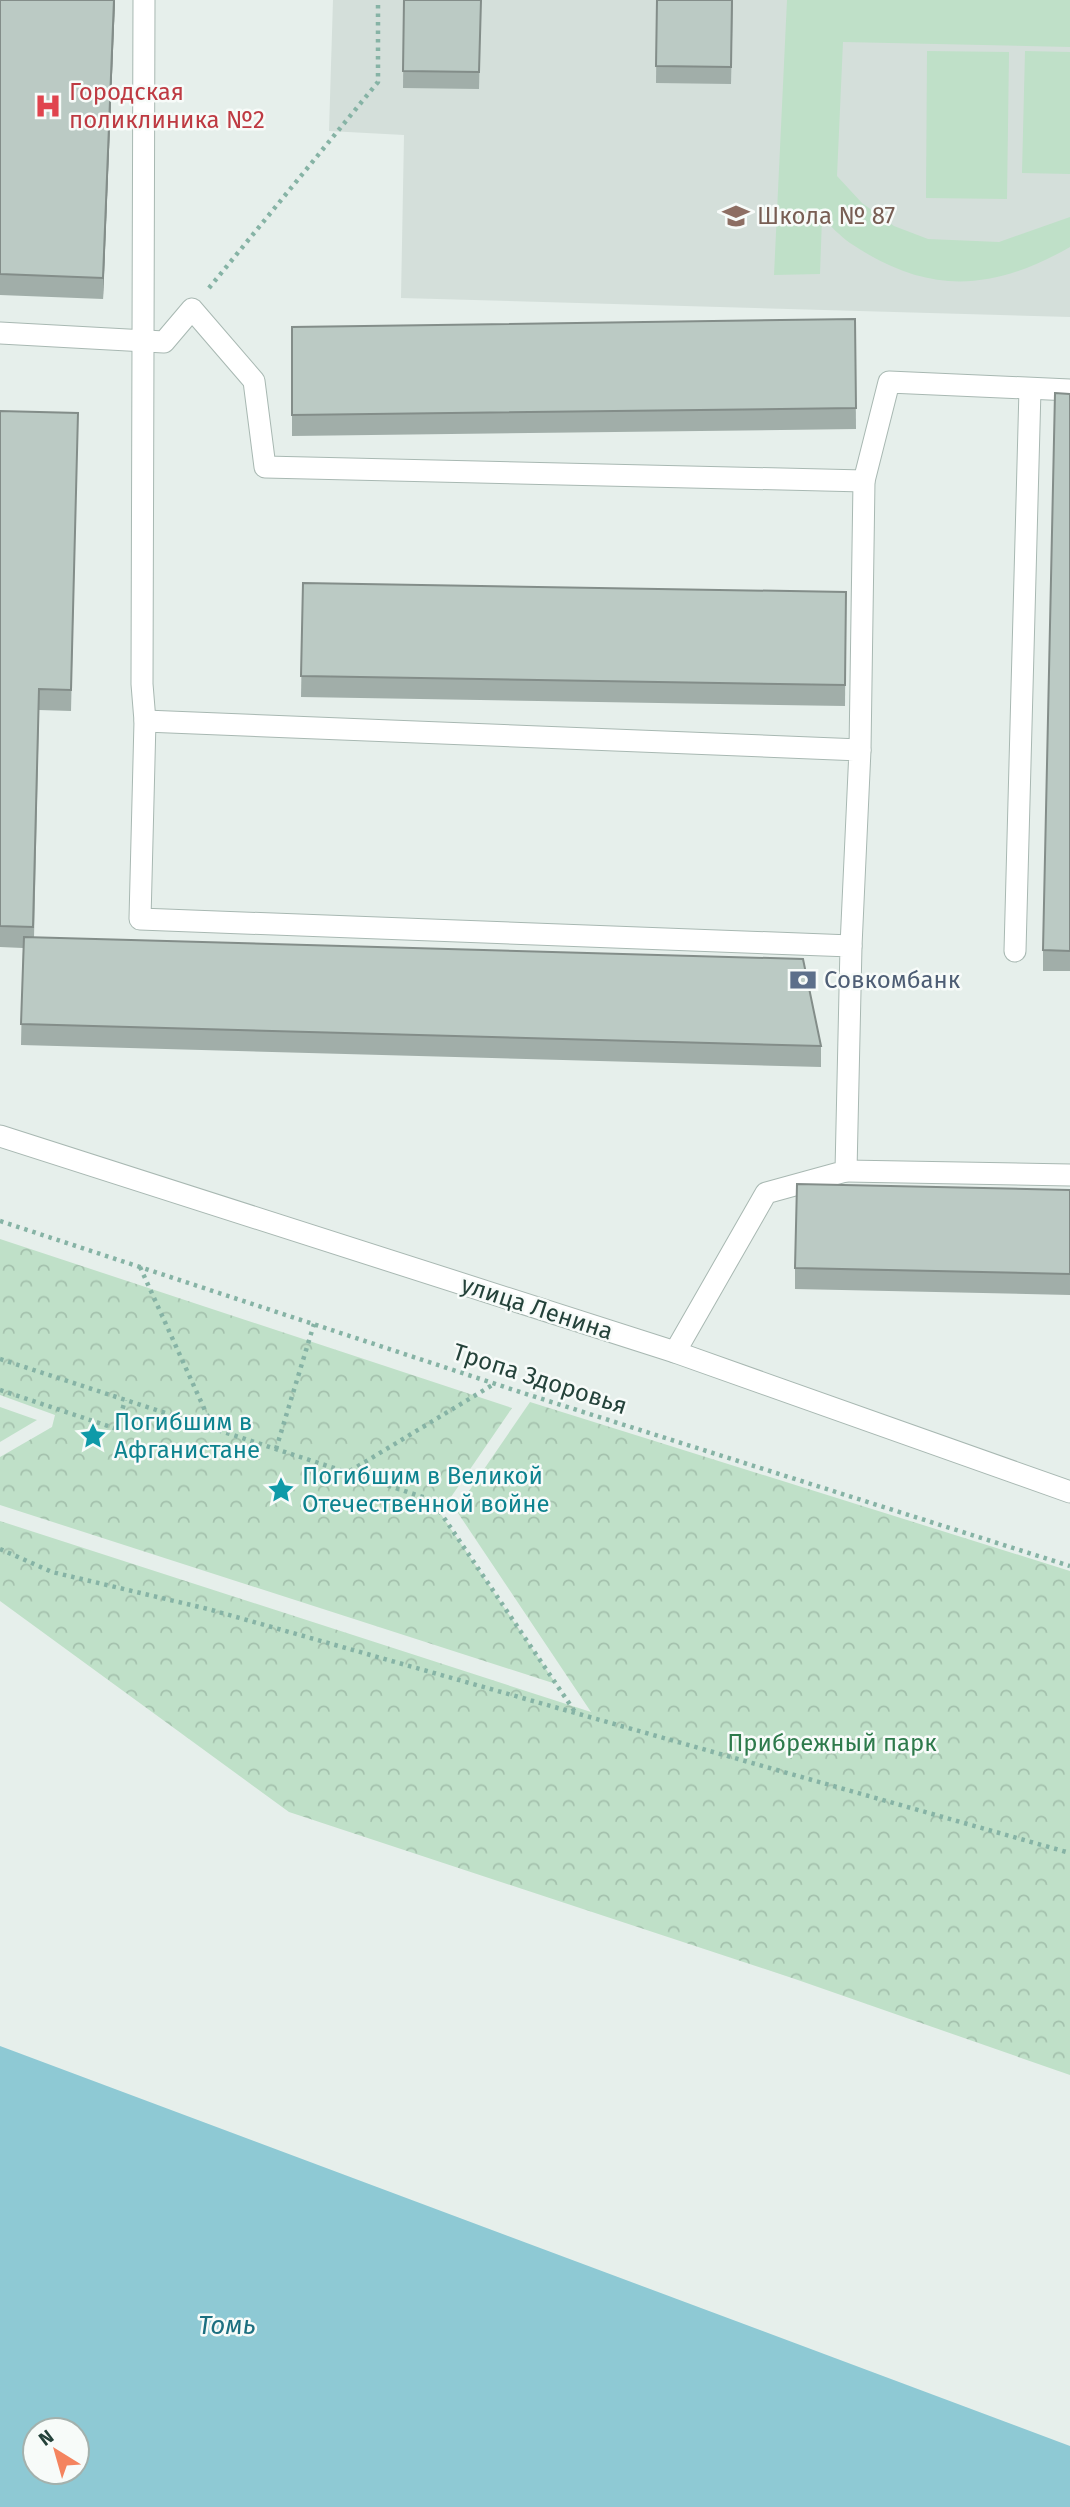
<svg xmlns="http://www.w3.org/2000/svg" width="1070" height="2507" font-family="'Fira Sans',sans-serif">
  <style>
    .built { fill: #d4dfda }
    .park { fill: url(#park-crowns) }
    .garden { fill: #bfe0c8 }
    .water { fill: #8ec9d4; fill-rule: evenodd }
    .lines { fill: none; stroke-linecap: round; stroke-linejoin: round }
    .minor-casing { stroke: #a8b8b2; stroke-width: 23 }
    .path { stroke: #86b3a5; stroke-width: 4.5; stroke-dasharray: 3.5 5; stroke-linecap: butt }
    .minor { stroke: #fff; stroke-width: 21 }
    .wall { fill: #a1aea9 }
    .shaded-wall { fill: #838d89 }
    .building { fill: #bbcac4; stroke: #838d89; stroke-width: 2 }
    .labels { text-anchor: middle; stroke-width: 5; stroke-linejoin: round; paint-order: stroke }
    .health-label { font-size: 24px; fill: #be3a42; stroke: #f7fbf9; text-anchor: start }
    .education-label { font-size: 24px; fill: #785e54; stroke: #f7fbf9; text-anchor: start }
    .service-label { font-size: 24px; fill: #4e5e75; stroke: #f7fbf9; text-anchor: start }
    .street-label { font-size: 24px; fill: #24423a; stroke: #f7fbf9 }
    .culture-label { font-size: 24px; fill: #0d838f; stroke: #f7fbf9; text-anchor: start }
    .park-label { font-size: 24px; fill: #2d7a4b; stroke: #f7fbf9 }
    .water-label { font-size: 26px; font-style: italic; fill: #1c6f80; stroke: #f7fbf9 }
  </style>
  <defs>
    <pattern id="park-crowns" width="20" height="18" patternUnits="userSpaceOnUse" patternTransform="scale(1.75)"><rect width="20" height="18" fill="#bfe0c8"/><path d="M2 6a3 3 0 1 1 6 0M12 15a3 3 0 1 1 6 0" fill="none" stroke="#a4c1ad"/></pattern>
  </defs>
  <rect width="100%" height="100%" fill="#e6efeb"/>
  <polygon class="built" points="333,0 1070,0 1070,317 401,298 404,135 329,131"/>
  <g class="park">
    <polygon points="0,1239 512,1408 440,1513 556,1684 0,1505 0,1457 52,1427 55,1415 0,1395"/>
    <polygon points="530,1402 1070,1571 1070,2075 795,1979 289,1812 0,1601 0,1521 591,1712 456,1510"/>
    <polygon points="0,1407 37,1420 0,1442"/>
  </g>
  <g class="garden">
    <path d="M787 0H1070V47L843 42 837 176 862 203 894 226 928 239 999 242 1070 217V247C991 292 927 295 850 243 840 236 831 226 822 218L820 274 774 275Z"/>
    <polygon points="927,51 1009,52 1007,199 926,198"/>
    <polygon points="1025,51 1070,52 1070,174 1022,173"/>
  </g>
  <path class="water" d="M0 2046 1070 2446V2507H0ZM35 2430H77V2472H35Z"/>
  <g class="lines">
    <defs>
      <g id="minor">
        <polyline points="144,0 142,684 145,721 140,919 851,946 846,1171 766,1193 675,1352"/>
        <polyline points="0,333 164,342 192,309 254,381 265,467 864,481 860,750"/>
        <polyline points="864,481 889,382 1070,390"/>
        <polyline points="145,721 860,750 851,946"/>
        <polyline points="1015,951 1030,389"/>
        <polyline points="0,1136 675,1352 1070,1492"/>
        <polyline points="846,1171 1070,1175"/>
      </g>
    </defs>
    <use href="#minor" class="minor-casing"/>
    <g class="path">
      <polyline points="209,288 378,82 378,0"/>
      <polyline points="0,1221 520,1392 1070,1566"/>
      <polyline points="140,1267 213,1428"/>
      <polyline points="0,1359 432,1500 575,1712"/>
      <polyline points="0,1390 117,1429 125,1400"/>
      <polyline points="276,1449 314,1324"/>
      <polyline points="350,1471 494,1384"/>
      <polyline points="0,1549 52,1572 208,1609 1070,1853"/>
    </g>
    <use href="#minor" class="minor"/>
  </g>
  <g class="wall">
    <polygon points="0,0 115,0 103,299 0,295"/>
    <polygon points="404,0 481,0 479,89 403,88"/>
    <polygon points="657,0 733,0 731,84 656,83"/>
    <polygon points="855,319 856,429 292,436 292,327"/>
    <polygon points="1070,394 1070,971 1043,971 1043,950"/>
    <polygon points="0,411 78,413 71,711 39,710 34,938 821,1046 821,1067 21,1045 23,948 0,947"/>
    <polygon points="303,583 846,592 845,706 301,697"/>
    <polygon points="1070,1190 1070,1295 795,1289 795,1268"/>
  </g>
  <polygon class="shaded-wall" points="114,0 115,0 103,299 103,278"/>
  <g class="building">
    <polygon points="0,0 114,0 103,278 0,274"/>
    <polygon points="404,0 481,0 479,72 403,71"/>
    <polygon points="657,0 732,0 731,67 656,66"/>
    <polygon points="855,319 856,408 292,415 292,327"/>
    <polygon points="1055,393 1070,394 1070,951 1043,950"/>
    <polygon points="0,411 78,413 71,690 39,689 33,927 0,926"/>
    <polygon points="303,583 846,592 845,685 301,676"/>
    <polygon points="24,937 803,959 821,1046 21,1024"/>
    <polygon points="797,1184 1070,1190 1070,1274 795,1268"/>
  </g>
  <defs>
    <symbol id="hospital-bare" viewBox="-9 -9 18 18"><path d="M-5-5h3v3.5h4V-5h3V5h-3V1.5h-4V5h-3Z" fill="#e0444e" stroke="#f7fbf9" stroke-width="2.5" paint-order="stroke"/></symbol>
    <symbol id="school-bare" viewBox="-9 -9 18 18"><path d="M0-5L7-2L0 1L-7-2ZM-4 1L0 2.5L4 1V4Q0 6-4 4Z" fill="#8d6e63" stroke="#f7fbf9" stroke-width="2.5" paint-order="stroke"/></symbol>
    <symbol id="bank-bare" viewBox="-9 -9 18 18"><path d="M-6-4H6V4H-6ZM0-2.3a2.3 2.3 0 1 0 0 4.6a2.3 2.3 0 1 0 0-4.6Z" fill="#5c6f8a" stroke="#f7fbf9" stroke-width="2.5" paint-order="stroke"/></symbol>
    <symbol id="sight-bare" viewBox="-9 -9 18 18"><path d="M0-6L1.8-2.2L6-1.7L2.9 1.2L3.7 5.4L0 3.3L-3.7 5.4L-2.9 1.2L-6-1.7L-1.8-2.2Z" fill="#0f9aa8" stroke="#f7fbf9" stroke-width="2.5" paint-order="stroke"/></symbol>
  </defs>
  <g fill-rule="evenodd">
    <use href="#hospital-bare" x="29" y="87" width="38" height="38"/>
    <use href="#school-bare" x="717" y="197" width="38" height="38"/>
    <use href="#bank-bare" x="784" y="961" width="38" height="38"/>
    <use href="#sight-bare" x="74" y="1417" width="38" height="38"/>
    <use href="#sight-bare" x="262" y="1471" width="38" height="38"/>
  </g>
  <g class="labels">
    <g class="health-label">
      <text x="69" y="100">Городская<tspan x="69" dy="28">поликлиника №2</tspan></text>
    </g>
    <g class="education-label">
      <text x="757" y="224">Школа № 87</text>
    </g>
    <g class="service-label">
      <text x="824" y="988">Совкомбанк</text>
    </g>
    <g class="street-label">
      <text transform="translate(537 1308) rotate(18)" y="8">улица Ленина</text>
      <text transform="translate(540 1379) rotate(18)" y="8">Тропа Здоровья</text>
    </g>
    <g class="culture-label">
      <text x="114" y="1430">Погибшим в<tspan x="114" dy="28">Афганистане</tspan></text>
      <text x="302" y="1484">Погибшим в Великой<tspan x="302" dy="28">Отечественной войне</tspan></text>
    </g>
    <g class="park-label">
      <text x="832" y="1751">Прибрежный парк</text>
    </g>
    <g class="water-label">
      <text x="227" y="2334">Томь</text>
    </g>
  </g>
  <g transform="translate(56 2451) rotate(323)"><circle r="33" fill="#f7fbf9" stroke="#a3b1ad" stroke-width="2"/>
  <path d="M0-5L12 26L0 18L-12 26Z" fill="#f4845f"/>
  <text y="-10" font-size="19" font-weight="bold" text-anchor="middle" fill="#24423a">N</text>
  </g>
</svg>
